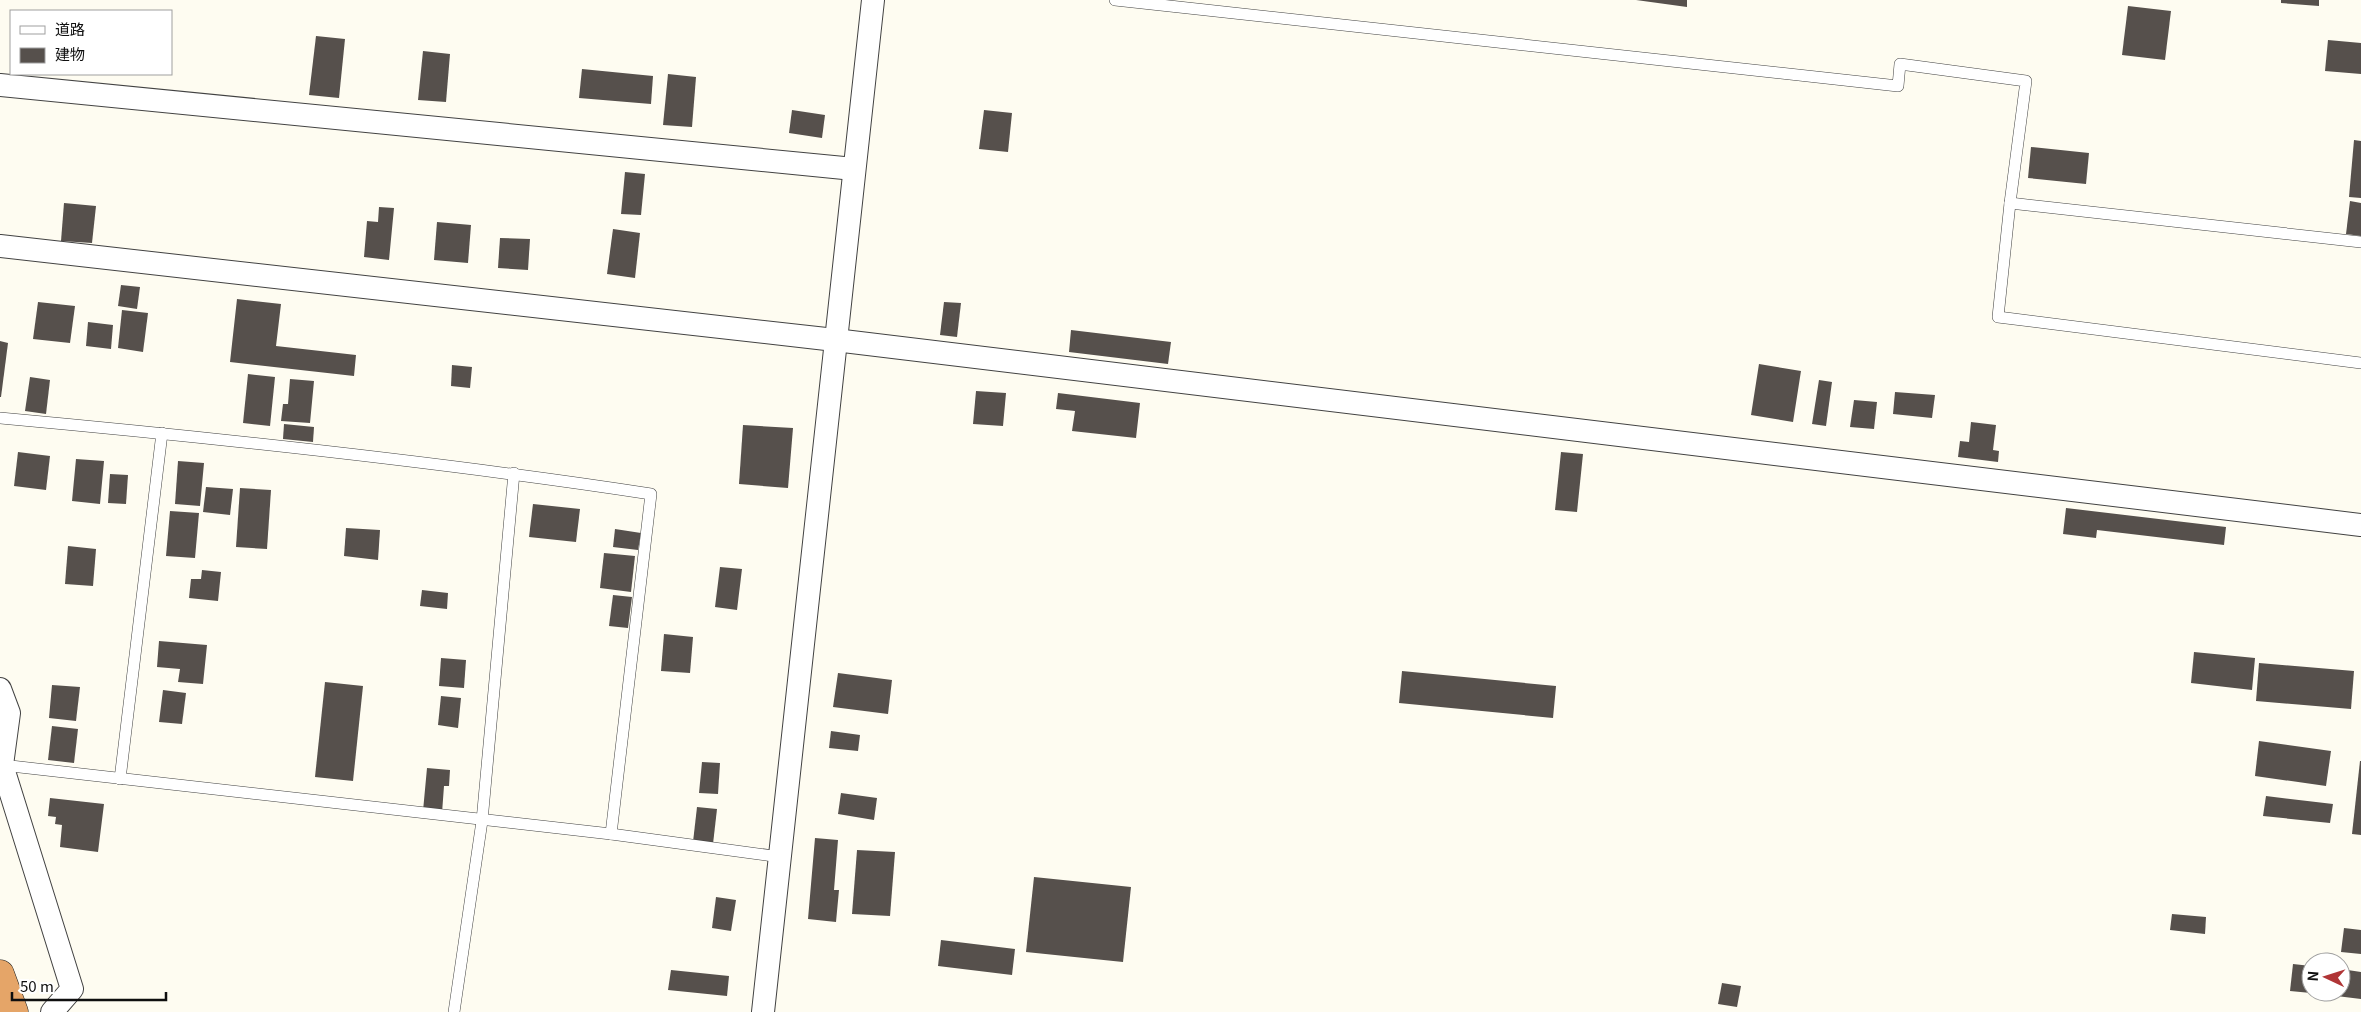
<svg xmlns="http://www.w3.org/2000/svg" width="2361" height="1012" font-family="Georgia,'Noto Sans JP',serif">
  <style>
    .building { fill: #56504c }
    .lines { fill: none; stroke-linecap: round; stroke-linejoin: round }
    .service-casing { stroke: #424242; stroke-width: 12 }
    .minor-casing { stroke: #424242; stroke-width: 24 }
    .motorway-casing { stroke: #202020; stroke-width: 29 }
    .service { stroke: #fff; stroke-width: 11 }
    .minor { stroke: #fff; stroke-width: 22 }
    .motorway { stroke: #e5a568; stroke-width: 28 }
  </style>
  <rect width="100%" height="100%" fill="#fefcf1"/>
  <g class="building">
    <polygon points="1636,0 1687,0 1687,7"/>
    <polygon points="2281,0 2319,0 2319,6 2281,3"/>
    <polygon points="2128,6 2171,11 2165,60 2122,55"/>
    <polygon points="316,36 345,39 339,98 309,95"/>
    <polygon points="2328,40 2361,43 2361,74 2325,71"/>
    <polygon points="423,51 450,54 446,102 418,100"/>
    <polygon points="582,69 653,76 651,104 579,98"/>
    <polygon points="668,74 696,77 692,127 663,125"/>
    <polygon points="792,110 825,115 822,138 789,133"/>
    <polygon points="984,110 1012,113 1008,152 979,149"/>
    <polygon points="2354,140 2361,141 2361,198 2349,197"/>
    <polygon points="2031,147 2089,153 2086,184 2028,178"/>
    <polygon points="625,172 645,174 641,215 621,214"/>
    <polygon points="2350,201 2361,203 2361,236 2346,234"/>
    <polygon points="64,203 96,206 92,243 61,241"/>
    <polygon points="379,207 394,208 389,260 364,257 367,221 378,222"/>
    <polygon points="437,222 471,225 468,263 434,260"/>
    <polygon points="613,229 640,233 635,278 607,274"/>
    <polygon points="500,238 530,239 528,270 498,268"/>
    <polygon points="121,285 140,287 137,309 118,306"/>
    <polygon points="237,299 281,304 276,346 356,355 354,376 230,362"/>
    <polygon points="38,302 75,306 70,343 33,339"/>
    <polygon points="944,302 961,303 957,337 940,335"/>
    <polygon points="122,310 148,313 143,352 118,348"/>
    <polygon points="88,322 113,325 111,349 86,346"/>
    <polygon points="1071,330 1171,342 1168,364 1069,352"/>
    <polygon points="0,341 8,343 1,397 0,397"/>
    <polygon points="1759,364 1801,371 1793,422 1751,415"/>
    <polygon points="452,365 472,367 470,388 451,386"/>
    <polygon points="248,374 275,377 270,426 243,423"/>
    <polygon points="30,377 50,380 46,414 25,411"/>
    <polygon points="290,379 314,381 310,423 281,421 283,404 288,404"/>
    <polygon points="1819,380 1832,382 1826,426 1812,424"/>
    <polygon points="976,391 1006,393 1003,426 973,424"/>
    <polygon points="1895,392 1935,395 1932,418 1893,414"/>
    <polygon points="1058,393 1140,403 1136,438 1072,431 1075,411 1056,409"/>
    <polygon points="1854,400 1877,402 1874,429 1850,427"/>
    <polygon points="1971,422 1996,425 1993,450 1999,451 1998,462 1958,457 1960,441 1969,442"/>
    <polygon points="284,424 314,427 313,442 283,439"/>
    <polygon points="743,425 793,428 788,488 739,484"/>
    <polygon points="18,452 50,456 46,490 14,486"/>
    <polygon points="1561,452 1583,454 1577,512 1555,510"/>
    <polygon points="76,459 104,461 100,504 72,501"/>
    <polygon points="178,461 204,463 200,506 175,504"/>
    <polygon points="110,474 128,475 126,504 108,503"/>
    <polygon points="206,487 233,489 230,515 203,512"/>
    <polygon points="240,488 271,490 267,549 236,547"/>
    <polygon points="533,504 580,509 576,542 529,537"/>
    <polygon points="2066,508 2226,527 2224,545 2097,530 2096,538 2063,534"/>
    <polygon points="170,511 199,513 195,558 166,556"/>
    <polygon points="346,528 380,530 378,560 344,556"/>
    <polygon points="615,529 641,533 638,550 613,547"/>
    <polygon points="68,546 96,549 93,586 65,584"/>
    <polygon points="604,553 635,556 631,592 600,588"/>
    <polygon points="720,567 742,569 737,610 715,607"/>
    <polygon points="202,570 221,572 218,601 189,598 191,579 201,579"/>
    <polygon points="422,590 448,593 447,609 420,606"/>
    <polygon points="613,595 632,597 628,628 609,626"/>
    <polygon points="664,634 693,637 690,673 661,671"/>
    <polygon points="159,641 207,645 203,684 178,682 180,669 157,667"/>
    <polygon points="2194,652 2255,658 2252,690 2191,683"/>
    <polygon points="441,658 466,660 464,688 439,686"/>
    <polygon points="2259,663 2354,671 2351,709 2256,701"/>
    <polygon points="1402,671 1556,686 1553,718 1399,703"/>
    <polygon points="838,673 892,680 888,714 833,707"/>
    <polygon points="325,682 363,686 353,781 315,777"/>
    <polygon points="52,685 80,687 76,721 49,718"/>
    <polygon points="163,690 186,693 182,724 159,722"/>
    <polygon points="441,696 461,698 458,728 438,725"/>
    <polygon points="52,726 78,729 74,763 48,760"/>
    <polygon points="831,731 860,735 858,751 829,748"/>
    <polygon points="2259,741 2331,751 2326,786 2255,776"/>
    <polygon points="2360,761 2361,761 2361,835 2352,834"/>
    <polygon points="702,762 720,763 718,794 699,793"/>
    <polygon points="427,768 450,770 449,786 444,786 442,813 423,811"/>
    <polygon points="841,793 877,798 874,820 838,814"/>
    <polygon points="2266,796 2333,804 2330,823 2263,816"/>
    <polygon points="50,798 104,804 98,852 60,847 62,825 55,824 56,817 48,816"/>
    <polygon points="697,807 717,809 713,844 693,842"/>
    <polygon points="815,838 838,840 834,890 839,890 836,922 808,919"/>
    <polygon points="857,850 895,852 890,916 852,914"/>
    <polygon points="1034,877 1131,887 1123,962 1026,952"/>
    <polygon points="716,897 736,900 731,931 712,928"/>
    <polygon points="2172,914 2206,917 2205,934 2170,930"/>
    <polygon points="2344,928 2361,930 2361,954 2341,952"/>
    <polygon points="941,940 1015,949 1012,975 938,966"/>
    <polygon points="2293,964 2311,966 2311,993 2290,991"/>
    <polygon points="2341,969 2361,972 2361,999 2312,993 2341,992"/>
    <polygon points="671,970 729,976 727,996 668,990"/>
    <polygon points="1722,983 1741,986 1737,1007 1718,1004"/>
  </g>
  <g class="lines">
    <defs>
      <g id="service">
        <polyline points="1115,0 1898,86 1900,64 2026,81 2010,203 1998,317 2361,363"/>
        <polyline points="2010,203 2361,242"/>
        <path d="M0 418C218 438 435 461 651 494L611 834"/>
        <polyline points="2,765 611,834 781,857"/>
        <polyline points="120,779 162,433"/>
        <polyline points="454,1012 482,821 514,473"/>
      </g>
      <g id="minor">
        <polyline points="0,85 854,169"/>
        <polyline points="0,246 835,340 2361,525"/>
        <polyline points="0,689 9,713 2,765 72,989 52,1012"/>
        <polyline points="763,1012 873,0"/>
      </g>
      <polyline id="motorway" points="0,974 14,1012"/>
    </defs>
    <use href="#service" class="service-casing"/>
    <use href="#minor" class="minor-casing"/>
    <use href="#motorway" class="motorway-casing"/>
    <use href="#service" class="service"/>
    <use href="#minor" class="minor"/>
    <use href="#motorway" class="motorway"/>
  </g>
  <rect x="10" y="10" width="162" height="65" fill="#ffffff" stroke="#9f9f9f"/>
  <rect x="20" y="26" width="25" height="8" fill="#ffffff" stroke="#9f9f9f"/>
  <text x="55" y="35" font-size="15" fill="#0f0f0f">道路</text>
  <rect x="20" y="48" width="25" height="15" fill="#56504c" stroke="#9f9f9f"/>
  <text x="55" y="60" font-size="15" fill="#0f0f0f">建物</text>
  <g transform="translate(2326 977) rotate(274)"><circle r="24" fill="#ffffff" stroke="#9f9f9f"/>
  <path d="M0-4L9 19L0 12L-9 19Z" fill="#b03536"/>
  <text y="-8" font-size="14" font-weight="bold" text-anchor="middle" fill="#0f0f0f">N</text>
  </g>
  <path d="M12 992v8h154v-8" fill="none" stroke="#0f0f0f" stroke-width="2.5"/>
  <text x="20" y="992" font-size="15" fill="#0f0f0f" stroke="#ffffff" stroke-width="4" paint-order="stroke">50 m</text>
</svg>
